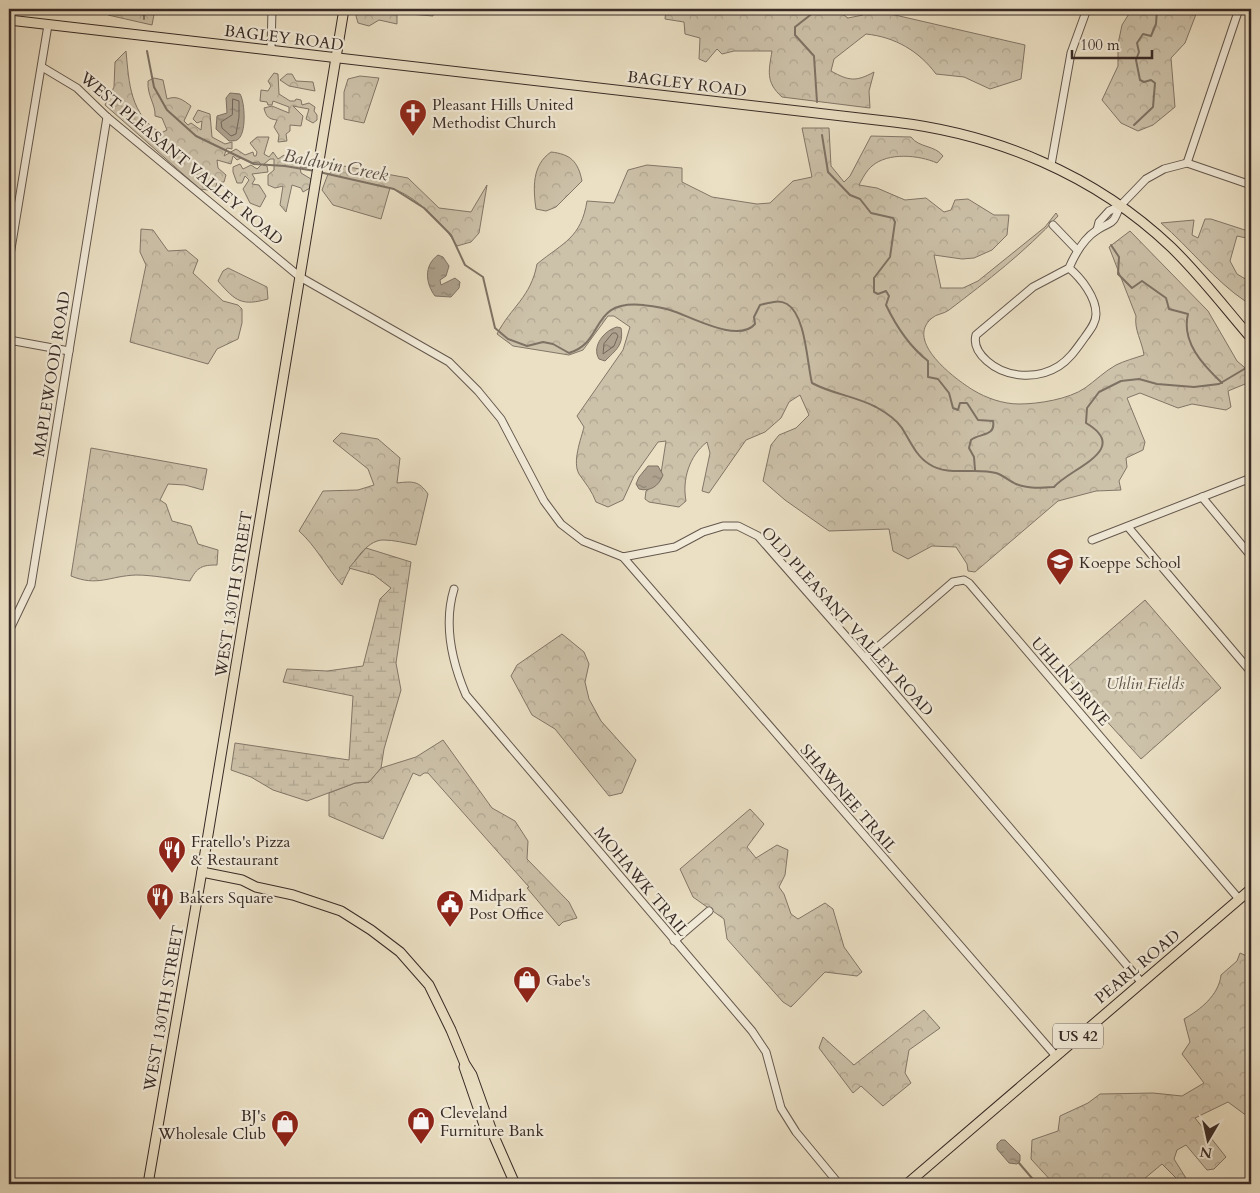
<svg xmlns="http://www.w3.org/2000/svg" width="1260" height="1193" font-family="Cardo,serif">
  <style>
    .forest { fill: url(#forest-crowns); stroke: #827668 }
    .wetland { fill: url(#wetland-marsh); stroke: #827668 }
    .water { fill: url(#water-ripples); stroke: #7e7264 }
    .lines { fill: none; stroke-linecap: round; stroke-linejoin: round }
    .shore { stroke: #72665a; stroke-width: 1 }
    .stream { stroke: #7e7264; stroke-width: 2 }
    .minor-casing { stroke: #64584e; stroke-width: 9 }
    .major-casing { stroke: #372a26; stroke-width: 11 }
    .minor { stroke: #f2ebd9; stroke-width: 7 }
    .major { stroke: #ebe0c4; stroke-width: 9 }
    .labels { text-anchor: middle; stroke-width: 4.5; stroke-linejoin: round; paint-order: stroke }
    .shield { fill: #f2ebd9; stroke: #6f645c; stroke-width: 1 }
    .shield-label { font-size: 15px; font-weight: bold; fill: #372a26 }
    .street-label { font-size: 16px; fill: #372a26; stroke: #f2ebd9 }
    .poi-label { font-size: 16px; fill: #372a26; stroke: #f2ebd9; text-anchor: start }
    .park-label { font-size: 16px; font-style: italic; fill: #5c5047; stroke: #f2ebd9 }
    .water-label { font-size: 18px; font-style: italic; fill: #5b4e45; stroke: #f2ebd9 }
  </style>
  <defs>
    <pattern id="forest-crowns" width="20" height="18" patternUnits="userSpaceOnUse" patternTransform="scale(1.25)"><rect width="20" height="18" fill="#ccc1a9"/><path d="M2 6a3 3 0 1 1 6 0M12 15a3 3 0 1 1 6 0" fill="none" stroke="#b0a691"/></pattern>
    <pattern id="wetland-marsh" width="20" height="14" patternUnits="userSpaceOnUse" patternTransform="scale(1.25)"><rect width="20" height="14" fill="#ccc1a9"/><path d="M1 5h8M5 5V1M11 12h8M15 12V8" fill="none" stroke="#b0a691"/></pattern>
    <pattern id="water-ripples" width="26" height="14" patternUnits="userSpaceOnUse" patternTransform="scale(1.25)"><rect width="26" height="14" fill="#aea28e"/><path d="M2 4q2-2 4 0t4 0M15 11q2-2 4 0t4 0" fill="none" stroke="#8e8474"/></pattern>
  </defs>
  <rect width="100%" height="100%" fill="#ebe0c4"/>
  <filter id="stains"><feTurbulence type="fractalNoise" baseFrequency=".004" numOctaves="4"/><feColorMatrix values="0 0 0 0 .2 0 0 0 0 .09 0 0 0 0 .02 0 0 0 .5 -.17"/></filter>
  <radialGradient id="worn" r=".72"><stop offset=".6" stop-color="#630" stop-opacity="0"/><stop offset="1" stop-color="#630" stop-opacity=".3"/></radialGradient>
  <g class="forest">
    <polygon points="108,9 155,9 152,25 108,15"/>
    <polygon points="358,9 434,9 433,16 397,13 397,24 379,20 369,26 358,23 356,16"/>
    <path d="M666 9H835L848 18 863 15 865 9H869L1025 45 1021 79 990 89 964 77 936 74C919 51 895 37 866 34L834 59 831 71C849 81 856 82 874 72L869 91 870 108 782 97C765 82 769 70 772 51H734L722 54 717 49 706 62 699 59 700 38 685 34 684 22 665 19Z"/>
    <polygon points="1132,9 1198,9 1185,43 1171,58 1175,107 1153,125 1138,131 1121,123 1102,100 1118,66 1118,44 1122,25"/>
    <path d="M126 51C129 83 130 115 161 133L167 130 162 118 155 116C156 105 147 96 148 81L154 78 163 80 167 99C177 95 183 100 191 106L184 121 188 125 191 123 201 130 202 121 197 123 193 119 198 110 210 114 212 137 225 144 232 142V149L227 148 224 156 236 149 245 155 253 152 254 156H256L257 152 250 143 257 137H269L264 154 269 157 273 152 278 159 284 155 289 161 308 162 307 168 300 167 301 173 311 179 310 188 303 192 301 188 292 185 286 212 280 205 283 186 275 188 268 185V175L274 170V159H270L263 165 267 166 268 172 252 174 255 179 252 184 259 185 266 196 260 207 250 203 243 189 249 180 245 176 242 183H237L233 172V167L240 164 243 169 251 165 257 169 261 165 259 162 252 163 241 158 237 160 233 156 231 164 217 160 218 168 226 175 224 182H217L215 191 200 189 105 105 114 87 115 62Z"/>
    <path d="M274 73 278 74 279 94 290 101H295L296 99 301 100 302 105 309 103 315 107 314 111 317 115V120L313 123 306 119 309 109 293 106 303 116 301 126 290 125V131L286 134 287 141 278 142 279 135 274 127 277 120C269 119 266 117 264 108L272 106 289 113V107L273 101 272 105H268L267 102 260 101 261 90 268 91 271 86 268 81Z"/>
    <polygon points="287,74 292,74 296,81 313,82 315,91 289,86 280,80"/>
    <polygon points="360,76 379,78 364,123 344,119 344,92 348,79"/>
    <path d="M802 128H829L831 166 844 182 850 176 871 136 911 137C919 148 935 145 943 156L937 163C919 155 888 152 872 166 867 170 862 179 859 185L877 188 905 200 926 198 944 212 951 210 955 200 968 199 994 215H1009L1007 235 992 250 974 258 962 259 934 255 941 288H963L978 281 1045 227 1056 213 1058 216C1025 252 987 281 949 310 944 314 936 314 932 318 904 341 955 379 973 390 986 398 1003 404 1019 404 1039 404 1069 399 1085 388 1095 381 1105 371 1116 365 1124 361 1135 358 1144 355 1142 341 1134 330 1136 316L1109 247 1130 231 1208 311 1237 361 1251 373 1250 382 1228 391 1231 407 1226 410 1192 404 1178 408 1140 393 1127 398 1145 442 1143 450 1126 458 1127 467 1119 481 1121 490 1096 491 1058 501 975 572 968 571 967 564 956 547 932 546 908 559 893 551 889 529 829 531 785 500 763 481 771 445 779 435 796 428 809 415 800 395 789 402 781 418 765 432 746 440 709 493 702 491 710 453 707 442C689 456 682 480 686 501L679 507 649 502 645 499 646 491 660 480 666 441 658 442 634 476 623 500 608 507 596 502C592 491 586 484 579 474 572 462 581 439 584 427L577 416 623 350 630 327 614 316H608L583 350 569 355 513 346 497 334C511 307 531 297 537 264 564 242 581 238 587 201L614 203 628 170 647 165 682 168V182L712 197 757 204 770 203 793 181 812 177Z"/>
    <path d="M551 152C570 154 578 161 582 181L556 207 546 211 536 209C533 188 532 165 551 152Z"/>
    <path d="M338 165 408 178 439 208 471 212 487 185 479 233 471 242 457 246C445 225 414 194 390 188L381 219 333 205 322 190 328 174H330L332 167Z"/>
    <path d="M1205 219H1211L1251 232V239L1237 236 1230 261 1237 274 1247 280 1249 291 1245 301C1215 281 1189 247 1161 223L1194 220 1192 235 1198 238Z"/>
    <polygon points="141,229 153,230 168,251 186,250 198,260 193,273 223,301 238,305 242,309 242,323 238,339 217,349 208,364 130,342 146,265 140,252"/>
    <path d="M228 268 267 287 268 299C242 306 236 302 218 281L223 271Z"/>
    <path d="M341 433 378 439 400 458 397 483C413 481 419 481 428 494L416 545C405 543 394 540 384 540 365 539 348 570 342 585 326 567 316 546 299 531L323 491 358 490 374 485 368 469 333 441Z"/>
    <path d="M91 448 207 469 203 490 185 485 168 484 160 500 166 504 172 521 191 526 198 544 218 550 217 565C202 565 197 567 190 581 172 579 153 575 136 575 109 576 98 587 71 576Z"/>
    <polygon points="1145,600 1221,688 1141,759 1062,672"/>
    <polygon points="562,634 584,652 589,664 585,682 589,699 601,721 636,760 622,793 609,796 555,729 532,715 511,676 517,665"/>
    <polygon points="443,740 492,808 515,821 528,841 527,859 569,902 577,918 563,922 559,926 527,888 529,887 428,773 424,773 420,776 413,773 383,839 329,816 329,793 355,783 369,782 381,768 416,757"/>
    <polygon points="750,809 764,824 747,847 756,858 777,845 788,850 785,875 779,887 784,894 791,914 798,919 825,903 833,909 844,947 862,972 857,976 825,972 791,1007 783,1002 727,939 724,919 693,897 680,869"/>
    <path d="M1240 953 1251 958V1119L1228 1102 1195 1118 1226 1157 1214 1169 1207 1170 1186 1145 1177 1150 1174 1159 1189 1183 1182 1184 1162 1164 1138 1184H1054L1031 1159 1032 1140 1058 1131 1060 1116 1088 1103 1100 1094 1153 1093 1182 1096 1204 1083 1182 1054 1190 1042 1184 1019C1200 1010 1219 995 1221 975L1237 961Z"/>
    <polygon points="924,1010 940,1028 909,1050 905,1073 911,1083 883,1106 861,1086 853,1093 819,1048 823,1037 854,1065"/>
  </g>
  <polygon class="wetland" points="366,548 411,562 396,663 401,690 384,749 381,768 369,782 355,783 307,801 273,790 251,777 231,770 235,743 349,760 353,696 283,682 287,669 327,671 363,666 380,599 391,588 374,575 349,568"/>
  <g class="water">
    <path d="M230 93 240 94C245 102 247 135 237 140 236 141 230 141 229 141L216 129 217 116 227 113 226 98Z"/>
    <path d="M438 255 443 257 449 266 446 276 440 280 441 285 455 278 460 282 459 288 451 297 435 296C426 284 423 266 438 255Z"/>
    <path d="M617 327 621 328C624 345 616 350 605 361L599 359C591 346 605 330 617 327Z"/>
    <path d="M648 466H658L663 475C659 486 650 492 639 489L636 484 639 477Z"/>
    <polygon points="1001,1140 1005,1140 1020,1155 1020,1161 1017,1164 1009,1163 997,1149 997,1144"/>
  </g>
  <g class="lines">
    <g class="shore">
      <polygon points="233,99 239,101 239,117 236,134 231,136 222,128 221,122 232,115"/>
      <polygon points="613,333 616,333 618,336 614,346 603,354 604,344"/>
    </g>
    <g class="stream">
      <polyline points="144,9 144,19"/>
      <polyline points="147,51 154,87 167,110 196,136 254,164 285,166 315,171"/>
      <polyline points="817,102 814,56 795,35 795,27 818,9"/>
      <polyline points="1134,125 1153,107 1155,83 1151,80 1144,82 1140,80 1136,60 1139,52 1137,43 1143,34 1151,36 1156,24 1157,9"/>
      <path d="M822 135 828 172 850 195 860 199 871 213 893 218 895 222 890 257 874 278V292L878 294 886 291 889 296 886 305C896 326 909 346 928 361V377L938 379 949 393 953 408 958 410 960 403H967L978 420 993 421C996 437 979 433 971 440L969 448 974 457 975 470"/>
      <path d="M319 172 394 189 424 208 451 235 465 265 483 277 495 328 508 339 527 346 543 342 553 344 569 353C607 341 588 300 643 305 652 306 662 307 670 310 690 316 738 344 755 324L754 317 760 305C769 303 778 299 787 304 806 315 807 364 812 383 832 394 855 396 876 407 885 412 896 419 902 428 910 441 916 456 929 464 948 477 975 467 996 473 1003 475 1009 481 1016 484 1028 489 1041 488 1054 487 1070 468 1132 450 1086 423L1087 408 1099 392 1121 381 1139 379 1157 384 1194 387 1219 384 1251 365"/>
      <path d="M1111 245 1119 257 1118 274 1132 288 1142 281 1166 298 1169 309 1188 314C1181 342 1203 365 1222 383"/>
      <polyline points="1019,1163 1037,1184"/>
    </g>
    <defs>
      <g id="minor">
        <polyline points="271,50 272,9"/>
        <polyline points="42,67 77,88 107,117 300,277 449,362 478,391 501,419 544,501 561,524 583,541 623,557 675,547 703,532 723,526 738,526 758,536 865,658 1142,983"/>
        <polyline points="1187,163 1239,9"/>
        <polyline points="1051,165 1071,53 1087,9"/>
        <polyline points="1053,225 1077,250"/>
        <polyline points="1097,230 1099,222 1109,211 1120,206 1146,179 1164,169 1187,163 1251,185"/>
        <polyline points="9,261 48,25"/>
        <path d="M1069 268C1081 278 1096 297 1096 314 1096 323 1090 330 1085 337 1077 348 1070 359 1059 366 1037 380 1006 378 987 361 979 354 973 346 976 335L1033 287 1069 268C1075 254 1083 239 1097 230 1113 220 1112 227 1120 206"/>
        <polyline points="9,340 69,351"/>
        <polyline points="1202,497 1251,556"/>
        <polyline points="1128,527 1251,672"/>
        <polyline points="1092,540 1251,478"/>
        <polyline points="623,557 1055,1055"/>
        <path d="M454 589C443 625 452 662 466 695L752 1031 766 1052 781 1108 796 1132 839 1184"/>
        <polyline points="9,631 31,585 107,117"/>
        <polyline points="865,658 953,582 964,580 969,583 1239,899"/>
        <polyline points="674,941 709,911"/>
      </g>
      <g id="major">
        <path d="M9 20 894 122C997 134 1095 175 1171 247 1200 275 1225 308 1251 338"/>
        <polyline points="202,872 242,880 256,887 293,895 341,911 371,930 400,952 429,985 451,1030 465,1064 472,1075 493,1134 515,1184"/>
        <polyline points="464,1067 486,1131 493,1134"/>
        <polyline points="148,1184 203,865 344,9"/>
        <polyline points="907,1184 1251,889"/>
      </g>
    </defs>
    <use href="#minor" class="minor-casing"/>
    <use href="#major" class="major-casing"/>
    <use href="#minor" class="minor"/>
    <use href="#major" class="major"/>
  </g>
  <defs>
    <symbol id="church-pin" viewBox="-11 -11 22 30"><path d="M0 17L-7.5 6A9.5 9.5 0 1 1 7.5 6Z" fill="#8f2418" stroke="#f2ebd9"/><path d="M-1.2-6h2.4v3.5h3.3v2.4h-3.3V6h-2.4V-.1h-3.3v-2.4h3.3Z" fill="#fff"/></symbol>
    <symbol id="school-pin" viewBox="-11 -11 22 30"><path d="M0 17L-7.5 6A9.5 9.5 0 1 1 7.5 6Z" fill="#8f2418" stroke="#f2ebd9"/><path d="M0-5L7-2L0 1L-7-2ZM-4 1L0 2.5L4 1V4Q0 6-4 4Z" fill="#fff"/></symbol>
    <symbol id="restaurant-pin" viewBox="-11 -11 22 30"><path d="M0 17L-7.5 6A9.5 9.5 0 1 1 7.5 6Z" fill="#8f2418" stroke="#f2ebd9"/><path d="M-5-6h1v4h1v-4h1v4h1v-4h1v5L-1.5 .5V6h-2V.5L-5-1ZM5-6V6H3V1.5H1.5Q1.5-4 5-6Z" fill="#fff"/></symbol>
    <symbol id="civic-pin" viewBox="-11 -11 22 30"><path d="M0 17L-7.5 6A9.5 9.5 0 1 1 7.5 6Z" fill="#8f2418" stroke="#f2ebd9"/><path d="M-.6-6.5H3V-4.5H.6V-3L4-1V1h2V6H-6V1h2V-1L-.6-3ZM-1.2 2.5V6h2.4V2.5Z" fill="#fff"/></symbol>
    <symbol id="shop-pin" viewBox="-11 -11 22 30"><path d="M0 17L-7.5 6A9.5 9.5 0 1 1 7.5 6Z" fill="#8f2418" stroke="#f2ebd9"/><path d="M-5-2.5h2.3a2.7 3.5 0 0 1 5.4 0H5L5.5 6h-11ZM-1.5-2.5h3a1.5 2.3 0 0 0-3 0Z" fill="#fff"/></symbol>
  </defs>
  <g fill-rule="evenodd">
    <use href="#church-pin" x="397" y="97" width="32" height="43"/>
    <use href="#school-pin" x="1044" y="546" width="32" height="43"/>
    <use href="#restaurant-pin" x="156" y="834" width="32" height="43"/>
    <use href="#restaurant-pin" x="144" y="881" width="32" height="43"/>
    <use href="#civic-pin" x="434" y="888" width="32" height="43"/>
    <use href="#shop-pin" x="511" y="964" width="32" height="43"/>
    <use href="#shop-pin" x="405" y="1105" width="32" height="43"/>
    <use href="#shop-pin" x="269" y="1108" width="32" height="43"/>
  </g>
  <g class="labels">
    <rect class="shield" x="1053" y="1023.5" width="50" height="25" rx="4"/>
    <g class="shield-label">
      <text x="1078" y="1041">US 42</text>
    </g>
    <g class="street-label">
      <text transform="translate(284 37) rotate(7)" y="6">BAGLEY ROAD</text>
      <text transform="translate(687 83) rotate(7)" y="6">BAGLEY ROAD</text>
      <text transform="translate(182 158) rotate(40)" y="6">WEST PLEASANT VALLEY ROAD</text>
      <text transform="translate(51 374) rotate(-81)" y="6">MAPLEWOOD ROAD</text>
      <text transform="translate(233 594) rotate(-81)" y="6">WEST 130TH STREET</text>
      <text transform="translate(848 621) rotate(48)" y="6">OLD PLEASANT VALLEY ROAD</text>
      <text transform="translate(1071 681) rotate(49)" y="6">UHLIN DRIVE</text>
      <text transform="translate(849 798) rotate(49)" y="6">SHAWNEE TRAIL</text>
      <text transform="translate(642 881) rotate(50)" y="6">MOHAWK TRAIL</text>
      <text transform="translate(1137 966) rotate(-40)" y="6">PEARL ROAD</text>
      <text transform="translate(163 1008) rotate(-80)" y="6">WEST 130TH STREET</text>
    </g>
    <g class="poi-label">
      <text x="432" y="110">Pleasant Hills United<tspan x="432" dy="18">Methodist Church</tspan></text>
      <text x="1079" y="568">Koeppe School</text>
      <text x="191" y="847">Fratello's Pizza<tspan x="191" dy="18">&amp; Restaurant</tspan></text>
      <text x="469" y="901">Midpark<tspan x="469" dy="18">Post Office</tspan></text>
      <text x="179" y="903">Bakers Square</text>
      <text x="546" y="986">Gabe's</text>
      <text x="440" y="1118">Cleveland<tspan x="440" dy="18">Furniture Bank</tspan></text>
      <text x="266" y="1121" text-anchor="end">BJ's<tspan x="266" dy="18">Wholesale Club</tspan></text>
    </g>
    <g class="park-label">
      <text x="1145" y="689">Uhlin Fields</text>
    </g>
    <g class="water-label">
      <text transform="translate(336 165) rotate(11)" y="6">Baldwin Creek</text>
    </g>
  </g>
  <rect width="1260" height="1193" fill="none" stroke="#ebe0c4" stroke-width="30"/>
  <rect x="10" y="10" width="1240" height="1173" fill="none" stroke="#372a26" stroke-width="2.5"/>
  <rect x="15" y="15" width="1230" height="1163" fill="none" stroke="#372a26"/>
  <g transform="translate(1208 1140) rotate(189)" stroke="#f2ebd9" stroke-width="4" paint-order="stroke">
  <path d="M0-4L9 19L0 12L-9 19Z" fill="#372a26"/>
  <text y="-8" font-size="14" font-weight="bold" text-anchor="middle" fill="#372a26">N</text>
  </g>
  <path d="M1072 50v8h80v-8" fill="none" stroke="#372a26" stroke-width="2.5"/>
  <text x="1080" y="50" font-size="15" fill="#372a26" stroke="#f2ebd9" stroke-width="4" paint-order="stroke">100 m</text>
  <rect width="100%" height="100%" filter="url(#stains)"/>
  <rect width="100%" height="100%" fill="url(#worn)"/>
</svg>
